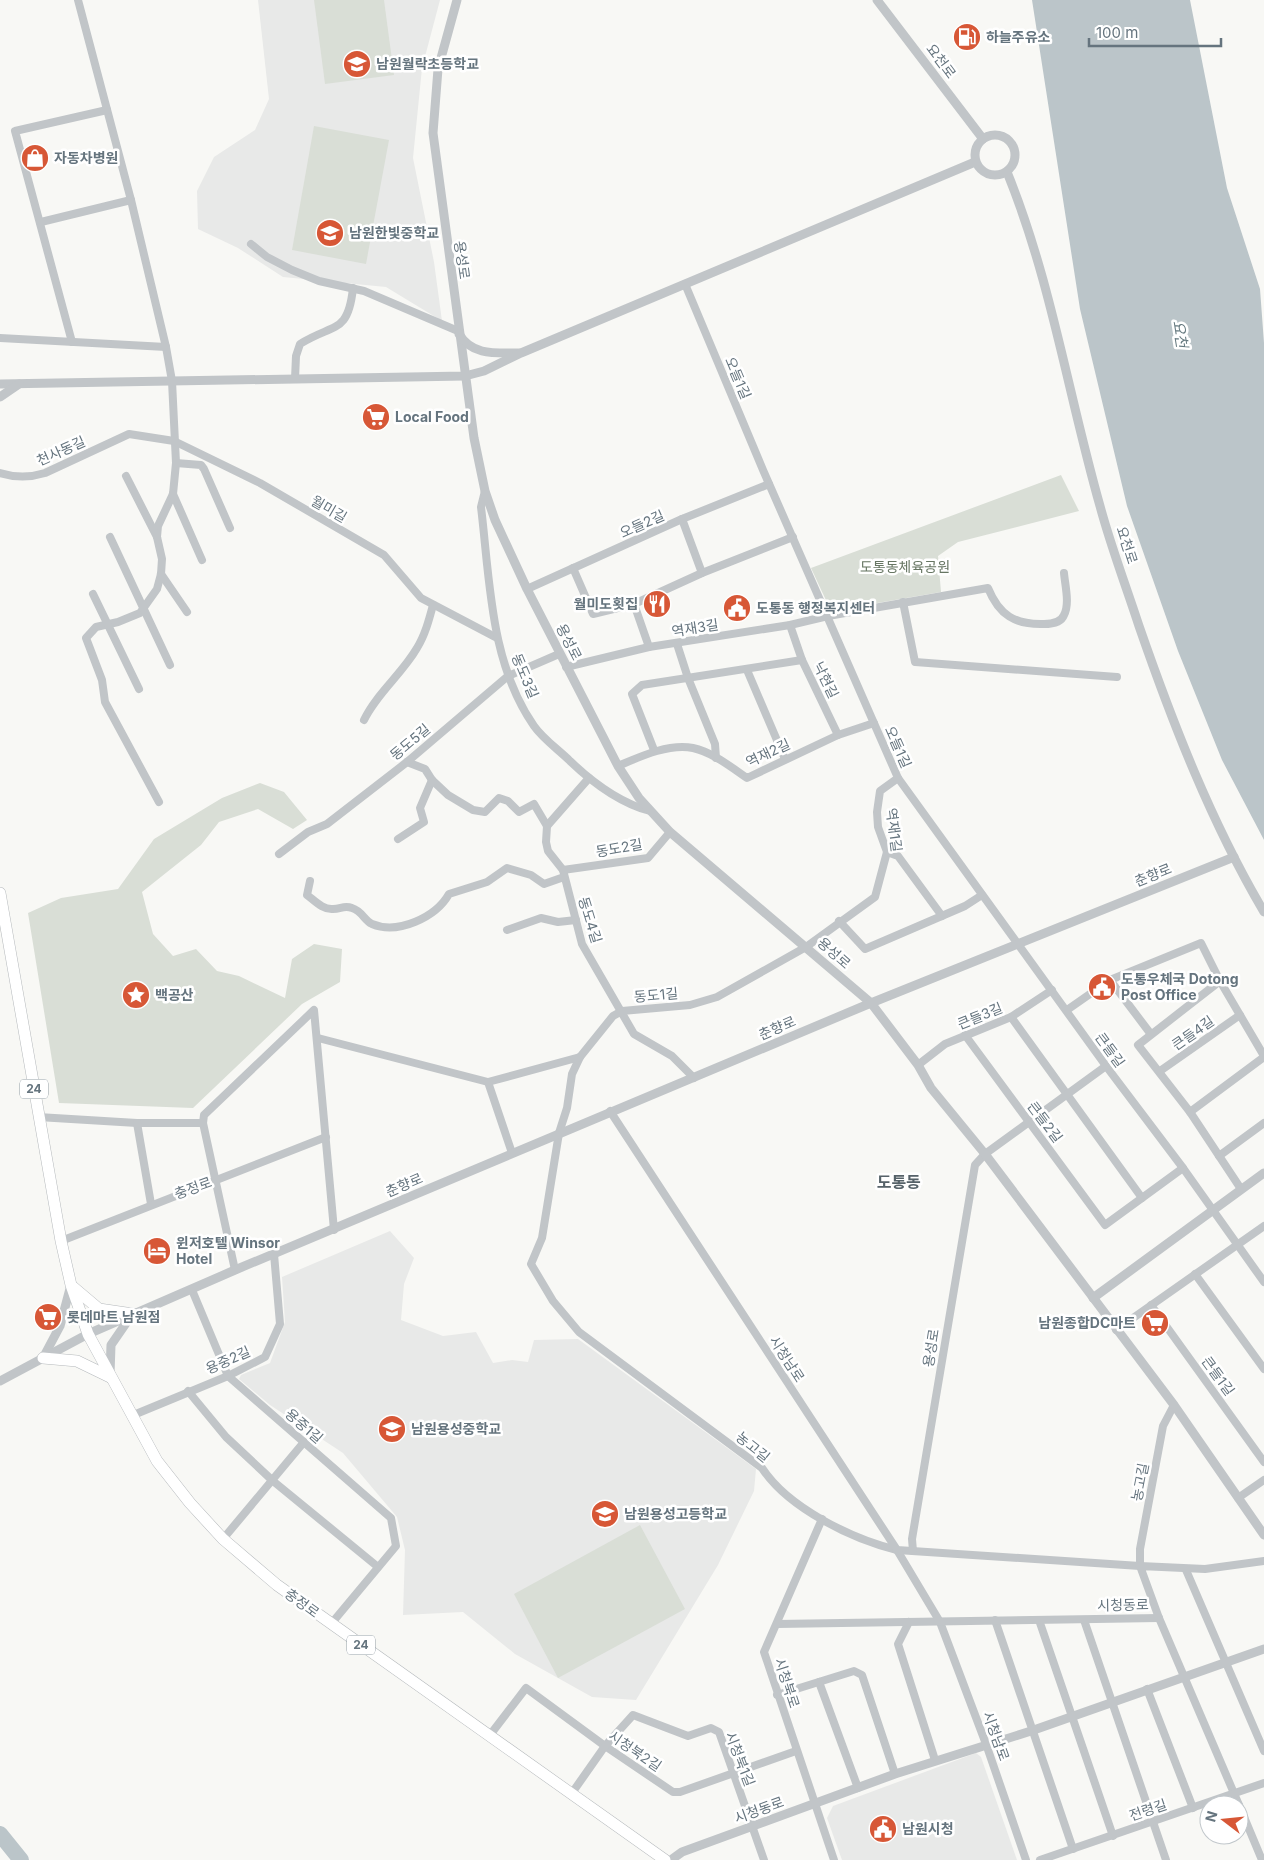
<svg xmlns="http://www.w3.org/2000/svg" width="1264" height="1860" font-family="Inter,'Noto Sans KR',sans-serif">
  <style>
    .built { fill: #e8e9e8 }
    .green { fill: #d9ded6 }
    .water { fill: #bbc5c9 }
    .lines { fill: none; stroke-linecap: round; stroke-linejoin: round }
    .river { stroke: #bbc5c9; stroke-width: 16 }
    .primary-casing { stroke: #b5b9bc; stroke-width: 12 }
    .minor { stroke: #c1c5c8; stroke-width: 8 }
    .tertiary { stroke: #c1c5c8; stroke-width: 9 }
    .primary { stroke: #fff; stroke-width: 11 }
    .labels { text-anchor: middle; stroke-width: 5; stroke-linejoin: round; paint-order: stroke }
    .shield { fill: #fff; stroke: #939ea5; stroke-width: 1 }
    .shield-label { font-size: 12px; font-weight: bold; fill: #65747e }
    .poi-label { font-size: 14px; font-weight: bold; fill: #65747e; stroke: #fff; text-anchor: start }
    .street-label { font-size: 14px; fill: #65747e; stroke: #fff }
    .park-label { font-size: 14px; fill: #677663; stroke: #fff }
    .water-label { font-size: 15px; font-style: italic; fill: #65797f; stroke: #fff }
    .quarter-label { font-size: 16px; font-weight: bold; fill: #566269; stroke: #fff }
  </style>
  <rect width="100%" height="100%" fill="#f8f8f5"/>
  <g class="built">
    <polygon points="258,0 440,0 422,68 413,158 434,262 442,321 386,287 283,277 238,248 198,229 197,191 214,157 255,130 269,99"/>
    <polygon points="390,1231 414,1258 404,1284 401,1320 443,1336 476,1332 493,1363 512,1360 528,1362 534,1340 578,1339 756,1469 754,1491 718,1565 636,1700 592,1697 515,1654 463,1612 403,1615 405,1550 397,1517 343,1453 270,1405 239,1379 241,1375 270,1363 285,1322 282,1277"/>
    <polygon points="976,1753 981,1757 1017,1860 842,1860 827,1818 833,1806"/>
  </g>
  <g class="green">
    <polygon points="314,0 384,0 394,75 325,84"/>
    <polygon points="314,126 389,140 366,264 292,250"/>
    <polygon points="1061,475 1079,511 958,542 938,556 941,592 831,611 811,568"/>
    <polygon points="260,783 284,792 307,820 293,829 258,809 219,822 201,845 142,892 153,934 173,956 196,949 217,971 239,976 285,998 292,959 314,944 342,949 340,982 302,1004 193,1108 59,1103 28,913 61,898 118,889 154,839 222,798"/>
    <polygon points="640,1525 685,1609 558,1678 514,1594"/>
  </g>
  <polygon class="water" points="1032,0 1190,0 1227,188 1260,289 1264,343 1264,840 1222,760 1178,651 1127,506 1080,309"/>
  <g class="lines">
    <polyline class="river" points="0,1834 21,1860"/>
    <defs>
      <g id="primary">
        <polyline points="0,893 61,1241 71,1285 88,1334 157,1461 190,1503 223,1539 277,1585 665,1860"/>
        <polyline points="73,1287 99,1309 133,1314"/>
        <polyline points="43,1358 77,1361 110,1377"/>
      </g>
    </defs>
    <use href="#primary" class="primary-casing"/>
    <g class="minor">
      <polyline points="78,0 131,200 166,347 172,381 176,463 173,494 158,526 157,537 162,559 161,574 157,589 140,613 118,622 96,627 86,638 102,680 105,702 159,802"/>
      <polyline points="41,222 131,200"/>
      <polyline points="251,244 267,257 292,270 319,281 364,291 458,331"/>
      <polyline points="685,284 763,470 898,778 1106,1066 1183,1168 1264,1282"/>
      <polyline points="0,338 166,347"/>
      <polyline points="72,342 15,131 107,110"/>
      <path d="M295 379 296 356 300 344C333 323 348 335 353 288"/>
      <polyline points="176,463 201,465 204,469 230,528"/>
      <path d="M0 473C16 478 29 478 45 473L129 434 174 441 260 483 384 555 421 598 497 638"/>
      <polyline points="126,476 157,537"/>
      <path d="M485 491 481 507C490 581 490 663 534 726 543 739 559 750 570 761 592 782 620 803 650 811"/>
      <polyline points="173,494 202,560"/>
      <polyline points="682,519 702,573"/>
      <polyline points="110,537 170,665"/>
      <polyline points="573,568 593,614 634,604 702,573 793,537"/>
      <polyline points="161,574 187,612"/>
      <polyline points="527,589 682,519 769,484"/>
      <polyline points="93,594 139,689"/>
      <polyline points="903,602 915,662 1117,677"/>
      <polyline points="634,604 649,647"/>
      <polyline points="790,625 802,660 838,735"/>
      <polyline points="677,644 688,678 715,744 716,758"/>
      <path d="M566 667 649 647 790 625 828 616 988 588C999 615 1015 625 1044 624 1052 624 1061 623 1064 615 1070 604 1065 585 1064 573"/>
      <polyline points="747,670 785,759"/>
      <path d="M364 720C377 693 402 674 417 648 425 635 429 620 433 605"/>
      <polyline points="654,750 632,694 642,685 802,660"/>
      <polyline points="407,762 425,769 432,780 448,795 473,810 485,812 499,798 508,801 519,812 534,804 547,826"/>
      <path d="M618 766C639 757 669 743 693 748 712 752 731 767 747 778L838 735 874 723"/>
      <polyline points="589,778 547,826 546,842 548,851 563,870 582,944 634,1034 672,1056 694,1078"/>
      <polyline points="398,839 424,822 420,808 432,780"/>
      <polyline points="887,852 898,856 942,916"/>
      <polyline points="279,854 308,832 327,824 407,762 508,676 559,654"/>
      <polyline points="563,870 648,858 670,832"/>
      <path d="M310 881 307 895C315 901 323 910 333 909 341 909 344 905 352 908 362 911 364 920 372 924 398 935 436 917 449 894L487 882 507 868 531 875 544 884 564 877"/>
      <polyline points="839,921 865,949 965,906 982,895"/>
      <polyline points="507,930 541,918 558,922 576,920"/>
      <polyline points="1110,980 1150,1033"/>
      <polyline points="1220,981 1138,1045 1190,1112 1241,1189"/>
      <polyline points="1067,1010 1110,980 1201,943 1220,981 1264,1056"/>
      <polyline points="1011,1017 1142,1198"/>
      <polyline points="965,1035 1105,1225 1183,1168"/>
      <polyline points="318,1038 488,1082"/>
      <path d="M580 1057 572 1074 567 1108 559 1133 542 1238 531 1264 553 1301 579 1332 762 1468C788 1508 852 1539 897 1550L1140 1566V1549L1163 1426 1174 1405"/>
      <polyline points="918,1065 945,1044 1011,1017 1052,990"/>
      <polyline points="1160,1071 1240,1015"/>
      <polyline points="488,1082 580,1057 613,1016 622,1011 690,1005 717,997 806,947 875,897 887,852 878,827 877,812 880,791 898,778"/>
      <polyline points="488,1082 512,1153"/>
      <polyline points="610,1111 897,1550 940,1622 986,1744 1026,1860"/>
      <polyline points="1190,1112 1264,1057"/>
      <polyline points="38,1117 137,1123 203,1123"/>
      <polyline points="137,1123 151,1204"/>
      <polyline points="1219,1156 1264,1123"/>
      <polyline points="61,1241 326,1137"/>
      <polyline points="235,1270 203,1123 204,1115 314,1010 334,1230"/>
      <polyline points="1195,1274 1264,1369"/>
      <polyline points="192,1290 228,1376 391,1518 396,1546 331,1624"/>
      <polyline points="1151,1305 1264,1462"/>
      <polyline points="1116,1330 1264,1226"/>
      <polyline points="188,1391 226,1437 273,1481 378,1567"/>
      <polyline points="131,1416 228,1376 265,1357 280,1324 274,1254"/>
      <polyline points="1238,1498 1264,1480"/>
      <polyline points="822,1519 764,1652 834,1860"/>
      <polyline points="223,1539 304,1442"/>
      <polyline points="913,1551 912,1539 975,1165 985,1154 1106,1066"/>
      <polyline points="1186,1570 1264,1751"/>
      <polyline points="995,1620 1073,1849"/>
      <polyline points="1039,1620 1113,1836"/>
      <polyline points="1084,1620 1166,1860"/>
      <polyline points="909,1622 898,1644 935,1760"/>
      <polyline points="777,1624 1159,1618"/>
      <polyline points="819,1682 858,1788"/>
      <polyline points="1147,1689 1193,1808"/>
      <polyline points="777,1695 854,1671 862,1675 895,1774"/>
      <polyline points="490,1735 526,1688 605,1746 673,1792 680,1792 796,1751"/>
      <polyline points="572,1793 605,1746 633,1715 688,1736 711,1728 719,1732 764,1860"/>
      <polyline points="1239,1805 1159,1618 1140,1566 1205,1569 1264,1561"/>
      <polyline points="1239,1805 1262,1860"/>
      <polyline points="1040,1860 1264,1783"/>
    </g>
    <g class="tertiary">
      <polyline points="457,0 438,69 433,133 474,438 485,491 495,520 527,589 618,766 639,798 670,832 871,1003 918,1065 931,1088 985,1154 1174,1405 1264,1535"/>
      <polyline points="877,0 983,139"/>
      <circle cx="995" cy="155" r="20"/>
      <path d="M1007 172C1051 280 1068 394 1100 506 1111 547 1126 586 1139 626 1173 724 1211 822 1264 912"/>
      <path d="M459 334C472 356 496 353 519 353"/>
      <polyline points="0,384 465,376 484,371 521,353 975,162"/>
      <polyline points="0,397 19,384"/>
      <polyline points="1093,1298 1264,1173"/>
      <polyline points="43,1358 60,1326 71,1285"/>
      <polyline points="110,1374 111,1345 131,1316"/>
      <polyline points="0,1381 88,1334 235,1270 871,1003 1234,857"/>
      <polyline points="671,1860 682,1852 895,1774 1031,1731 1264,1649"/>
    </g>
    <use href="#primary" class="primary"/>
  </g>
  <defs>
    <symbol id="fuel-disc" viewBox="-11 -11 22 22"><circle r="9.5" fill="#d75736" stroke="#fff"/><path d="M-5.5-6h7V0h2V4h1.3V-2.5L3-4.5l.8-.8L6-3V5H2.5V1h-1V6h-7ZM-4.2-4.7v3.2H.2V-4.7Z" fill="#fff"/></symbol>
    <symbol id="school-disc" viewBox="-11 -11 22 22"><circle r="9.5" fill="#d75736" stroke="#fff"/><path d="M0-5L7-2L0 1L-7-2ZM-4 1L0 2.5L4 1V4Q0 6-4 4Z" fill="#fff"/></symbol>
    <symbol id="shop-disc" viewBox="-11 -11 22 22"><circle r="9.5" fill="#d75736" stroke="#fff"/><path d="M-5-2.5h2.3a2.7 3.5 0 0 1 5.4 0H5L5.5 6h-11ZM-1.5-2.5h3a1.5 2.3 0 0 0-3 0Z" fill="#fff"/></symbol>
    <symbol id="supermarket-disc" viewBox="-11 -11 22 22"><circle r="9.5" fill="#d75736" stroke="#fff"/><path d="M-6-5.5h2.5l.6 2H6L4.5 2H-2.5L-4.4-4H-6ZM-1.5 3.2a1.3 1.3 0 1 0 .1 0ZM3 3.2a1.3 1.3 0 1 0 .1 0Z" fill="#fff"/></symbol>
    <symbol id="restaurant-disc" viewBox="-11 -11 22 22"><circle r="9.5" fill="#d75736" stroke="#fff"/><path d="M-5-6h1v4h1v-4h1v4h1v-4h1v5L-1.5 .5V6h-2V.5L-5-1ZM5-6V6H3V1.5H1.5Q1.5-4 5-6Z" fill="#fff"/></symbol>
    <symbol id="civic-disc" viewBox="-11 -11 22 22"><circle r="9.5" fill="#d75736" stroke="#fff"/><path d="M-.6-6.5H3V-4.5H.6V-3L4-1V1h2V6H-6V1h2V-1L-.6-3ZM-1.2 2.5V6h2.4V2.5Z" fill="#fff"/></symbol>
    <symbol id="sight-disc" viewBox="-11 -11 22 22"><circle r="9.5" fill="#d75736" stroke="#fff"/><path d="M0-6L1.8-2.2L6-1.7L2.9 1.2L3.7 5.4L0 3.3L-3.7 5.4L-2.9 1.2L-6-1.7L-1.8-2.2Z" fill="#fff"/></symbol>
    <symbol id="hotel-disc" viewBox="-11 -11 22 22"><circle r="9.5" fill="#d75736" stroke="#fff"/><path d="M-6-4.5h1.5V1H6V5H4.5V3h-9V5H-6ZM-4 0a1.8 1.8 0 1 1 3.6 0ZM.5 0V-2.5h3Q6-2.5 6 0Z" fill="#fff"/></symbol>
  </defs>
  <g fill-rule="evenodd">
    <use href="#fuel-disc" x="951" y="21" width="32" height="32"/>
    <use href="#school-disc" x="341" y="48" width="32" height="32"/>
    <use href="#shop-disc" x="19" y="142" width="32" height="32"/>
    <use href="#school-disc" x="314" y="217" width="32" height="32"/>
    <use href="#supermarket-disc" x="360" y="401" width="32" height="32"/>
    <use href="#restaurant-disc" x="641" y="588" width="32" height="32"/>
    <use href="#civic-disc" x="721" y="592" width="32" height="32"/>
    <use href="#civic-disc" x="1086" y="971" width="32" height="32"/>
    <use href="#sight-disc" x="120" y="979" width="32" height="32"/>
    <use href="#hotel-disc" x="141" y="1235" width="32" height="32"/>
    <use href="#supermarket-disc" x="32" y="1301" width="32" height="32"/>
    <use href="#supermarket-disc" x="1139" y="1307" width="32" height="32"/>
    <use href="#school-disc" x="376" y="1413" width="32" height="32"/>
    <use href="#school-disc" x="589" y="1498" width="32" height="32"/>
    <use href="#civic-disc" x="867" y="1813" width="32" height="32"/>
  </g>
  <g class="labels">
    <g class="shield">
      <rect x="20" y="1079.5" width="28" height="19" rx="4"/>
      <rect x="347" y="1635.5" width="28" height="19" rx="4"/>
    </g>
    <g class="shield-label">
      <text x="34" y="1093">24</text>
      <text x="361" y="1649">24</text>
    </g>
    <g class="poi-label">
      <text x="986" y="42">하늘주유소</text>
      <text x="376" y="69">남원월락초등학교</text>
      <text x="54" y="163">자동차병원</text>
      <text x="349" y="238">남원한빛중학교</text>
      <text x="395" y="422">Local Food</text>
      <text x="638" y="609" text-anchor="end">월미도횟집</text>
      <text x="756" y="613">도통동 행정복지센터</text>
      <text x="1121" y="984">도통우체국 Dotong<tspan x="1121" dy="16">Post Office</tspan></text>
      <text x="155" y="1000">백공산</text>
      <text x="176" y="1248">윈저호텔 Winsor<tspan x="176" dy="16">Hotel</tspan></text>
      <text x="67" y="1322">롯데마트 남원점</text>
      <text x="1136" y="1328" text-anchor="end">남원종합DC마트</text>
      <text x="411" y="1434">남원용성중학교</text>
      <text x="624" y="1519">남원용성고등학교</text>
      <text x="902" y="1834">남원시청</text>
    </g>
    <g class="street-label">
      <text transform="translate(941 61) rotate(53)" y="5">요천로</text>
      <text transform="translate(462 260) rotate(82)" y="5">용성로</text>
      <text transform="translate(738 378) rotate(67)" y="5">오들1길</text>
      <text transform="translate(61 451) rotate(-24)" y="5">천사동길</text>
      <text transform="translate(329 509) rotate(30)" y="5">월미길</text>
      <text transform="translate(642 524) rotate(-24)" y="5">오들2길</text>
      <text transform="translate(1127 545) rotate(72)" y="5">요천로</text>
      <text transform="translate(695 628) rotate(-9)" y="5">역재3길</text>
      <text transform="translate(569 642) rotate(63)" y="5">용성로</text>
      <text transform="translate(525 676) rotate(67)" y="5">동도3길</text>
      <text transform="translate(826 680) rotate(64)" y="5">낙현길</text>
      <text transform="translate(410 742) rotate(-40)" y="5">동도5길</text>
      <text transform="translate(898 747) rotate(66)" y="5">오들1길</text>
      <text transform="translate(768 753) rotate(-25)" y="5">역재2길</text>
      <text transform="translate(894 830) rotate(83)" y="5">역재1길</text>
      <text transform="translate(619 848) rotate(-10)" y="5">동도2길</text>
      <text transform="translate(1153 875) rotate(-22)" y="5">춘향로</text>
      <text transform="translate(590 920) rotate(73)" y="5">동도4길</text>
      <text transform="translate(834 953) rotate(41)" y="5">용성로</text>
      <text transform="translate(656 995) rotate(-5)" y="5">동도1길</text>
      <text transform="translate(980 1016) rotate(-22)" y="5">큰들3길</text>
      <text transform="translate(777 1028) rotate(-23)" y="5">춘향로</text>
      <text transform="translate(1193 1033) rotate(-35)" y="5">큰들4길</text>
      <text transform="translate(1110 1050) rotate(54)" y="5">큰들길</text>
      <text transform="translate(1045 1122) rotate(53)" y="5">큰들2길</text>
      <text transform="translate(404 1185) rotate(-23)" y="5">춘향로</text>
      <text transform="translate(193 1188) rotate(-20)" y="5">충정로</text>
      <text transform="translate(931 1348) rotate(-81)" y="5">용성로</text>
      <text transform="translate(787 1359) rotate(57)" y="5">시청남로</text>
      <text transform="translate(228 1360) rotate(-24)" y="5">용중2길</text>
      <text transform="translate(1218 1376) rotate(54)" y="5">큰들1길</text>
      <text transform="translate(304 1426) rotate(41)" y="5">용중1길</text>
      <text transform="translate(753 1447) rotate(39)" y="5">농고길</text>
      <text transform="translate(1140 1482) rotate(-79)" y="5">농고길</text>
      <text transform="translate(302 1603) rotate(36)" y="5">충정로</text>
      <text transform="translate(1123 1605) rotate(-1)" y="5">시청동로</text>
      <text transform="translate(787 1683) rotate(72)" y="5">시청북로</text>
      <text transform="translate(996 1736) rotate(70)" y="5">시청남로</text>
      <text transform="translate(635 1751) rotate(34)" y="5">시청북2길</text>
      <text transform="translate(740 1759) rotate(69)" y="5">시청북1길</text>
      <text transform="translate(759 1810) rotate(-20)" y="5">시청동로</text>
      <text transform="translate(1148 1810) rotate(-19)" y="5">전령길</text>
    </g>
    <g class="park-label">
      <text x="905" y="572">도통동체육공원</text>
    </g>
    <g class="water-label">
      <text transform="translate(1180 334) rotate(81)" y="5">요천</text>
    </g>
    <g class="quarter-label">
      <text x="899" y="1188">도통동</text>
    </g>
  </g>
  <g transform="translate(1224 1820) rotate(286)"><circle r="24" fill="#ffffff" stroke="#c1c7cb"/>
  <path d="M0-4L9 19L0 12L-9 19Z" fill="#d75736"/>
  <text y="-8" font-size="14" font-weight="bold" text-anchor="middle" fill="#65747e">N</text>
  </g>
  <path d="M1089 38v8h132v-8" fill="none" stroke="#65747e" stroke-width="2.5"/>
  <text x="1096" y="38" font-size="15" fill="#65747e" stroke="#ffffff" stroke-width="4" paint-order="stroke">100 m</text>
</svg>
